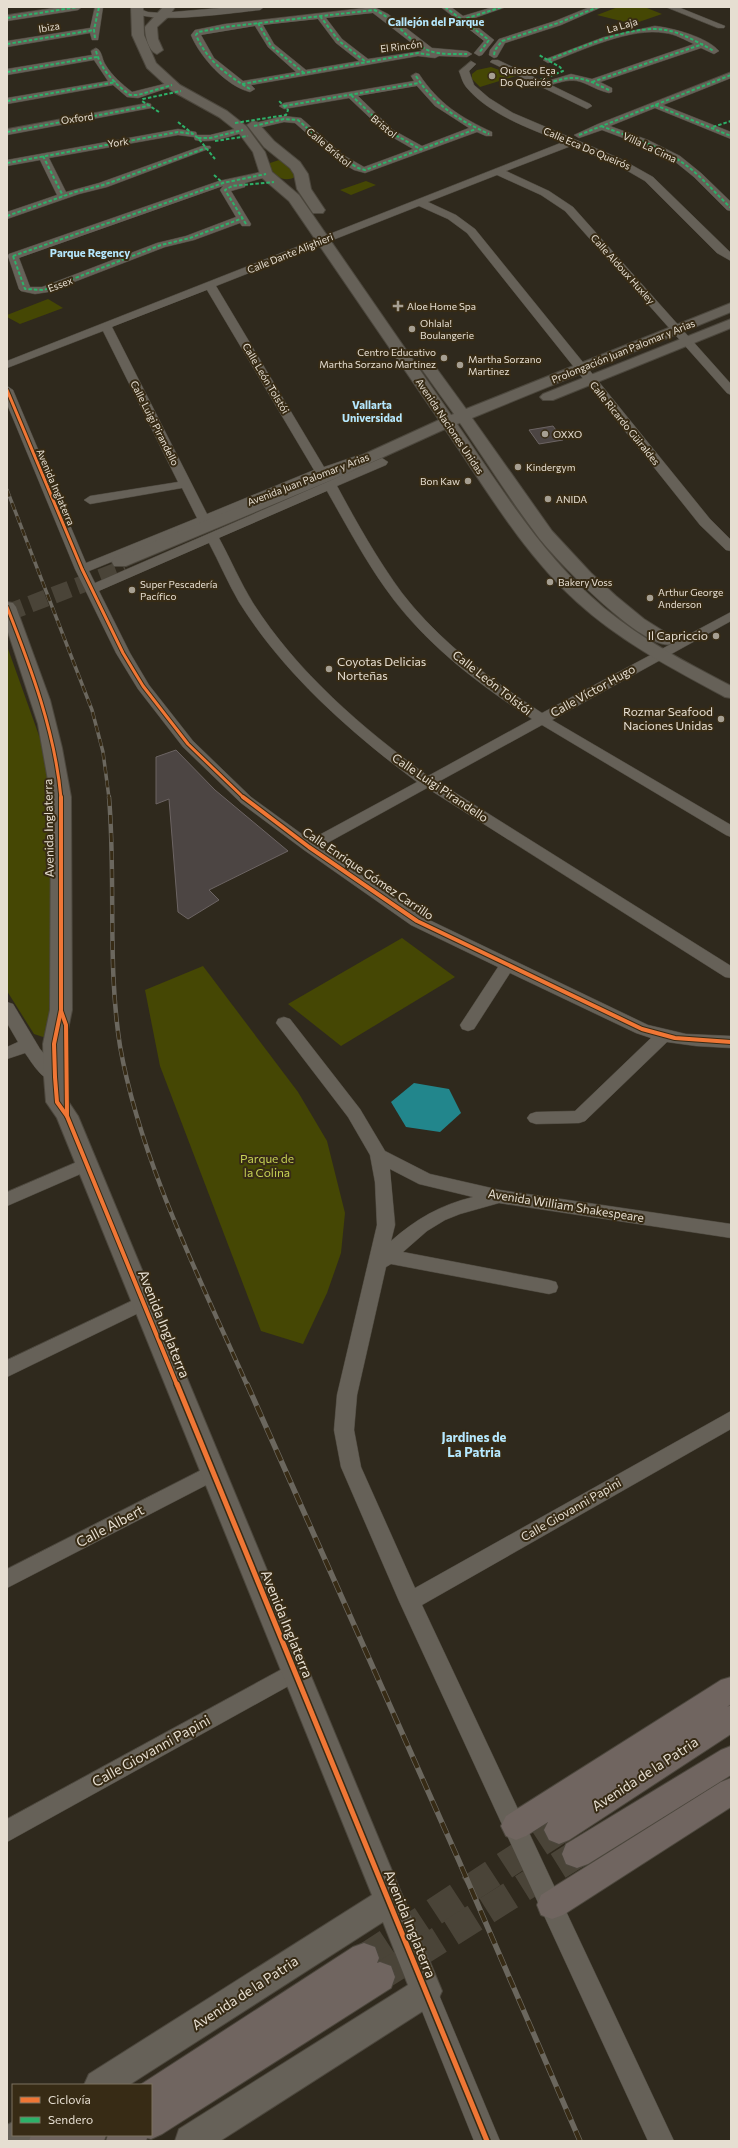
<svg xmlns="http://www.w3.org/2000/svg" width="738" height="2148" font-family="Commissioner,sans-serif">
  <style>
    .green { fill: #454704 }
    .water { fill: #22868c }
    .building { fill: #4c4543; stroke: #6c6463 }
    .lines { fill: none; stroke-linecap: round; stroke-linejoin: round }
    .secondary-tunnel { stroke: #4a4438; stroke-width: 17; stroke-dasharray: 17 8; stroke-linecap: butt }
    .primary-tunnel { stroke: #4a4438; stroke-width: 28; stroke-dasharray: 28 14; stroke-linecap: butt }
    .street-casing { stroke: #4c473d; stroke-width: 1 }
    .secondary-casing { stroke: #4c473d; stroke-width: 2 }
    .primary-casing { stroke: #4c473d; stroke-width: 2 }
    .street { fill: #666158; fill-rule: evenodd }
    .secondary { fill: #666158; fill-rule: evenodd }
    .primary { fill: #706560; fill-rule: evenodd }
    .rail-far2-casing { stroke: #6b675e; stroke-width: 3.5 }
    .rail-far1-casing { stroke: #6b675e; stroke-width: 4.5 }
    .rail-casing { stroke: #6b675e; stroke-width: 5.5 }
    .rail-far2 { stroke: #372b15; stroke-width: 2.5; stroke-dasharray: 7; stroke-linecap: butt }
    .rail-far1 { stroke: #372b15; stroke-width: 3; stroke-dasharray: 9; stroke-linecap: butt }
    .rail { stroke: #372b15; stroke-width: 4; stroke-dasharray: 12; stroke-linecap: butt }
    .quiet { stroke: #2db169; stroke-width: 2; stroke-dasharray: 3.5 2; stroke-linecap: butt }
    .cycleway-far2-casing { stroke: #372b15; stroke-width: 5 }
    .cycleway-far1-casing { stroke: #372b15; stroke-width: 6 }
    .cycleway-casing { stroke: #372b15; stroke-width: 8 }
    .cycleway-far2 { stroke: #f07635; stroke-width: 3 }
    .cycleway-far1 { stroke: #f07635; stroke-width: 4 }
    .cycleway { stroke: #f07635; stroke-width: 5 }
    .poi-dot { fill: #a69f92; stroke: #372b15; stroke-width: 1.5 }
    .labels { text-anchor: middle; stroke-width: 4; stroke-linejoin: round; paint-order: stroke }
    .far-street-label { font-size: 10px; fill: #e6ded1; stroke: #372b15 }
    .far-poi-label { font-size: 10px; fill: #e6ded1; stroke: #372b15; text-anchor: start }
    .far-neighbourhood-label { font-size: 11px; font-weight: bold; fill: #b5e8fe; stroke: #372b15 }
    .poi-label { font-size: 12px; fill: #e6ded1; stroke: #372b15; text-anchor: end }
    .street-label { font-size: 12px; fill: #e6ded1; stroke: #372b15 }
    .park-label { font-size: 12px; fill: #c6d155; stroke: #372b15 }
    .neighbourhood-label { font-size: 13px; font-weight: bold; fill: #b5e8fe; stroke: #372b15 }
    .near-street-label { font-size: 14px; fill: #e6ded1; stroke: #372b15 }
  </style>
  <rect width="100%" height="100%" fill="#2f291d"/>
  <g class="green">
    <polygon points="618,7 647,8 662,14 633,24 597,15"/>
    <polygon points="491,67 516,76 480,87 472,79 472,74 477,70"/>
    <path d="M279 160 285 162 295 174V177C284 183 274 176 269 166L270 163Z"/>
    <polygon points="366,181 376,185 351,195 340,190"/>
    <polygon points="48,299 63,308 20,324 7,317 7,315"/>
    <polygon points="7,646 42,744 50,790 52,872 50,1033 43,1037 34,1034 7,991"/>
    <polygon points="402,938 455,977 341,1046 288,1004"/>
    <polygon points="203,966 298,1092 327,1141 345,1213 341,1253 327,1293 303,1344 261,1331 160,1066 145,990"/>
  </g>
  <polygon class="water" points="414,1083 449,1089 461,1113 440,1132 406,1127 391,1102"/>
  <g class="building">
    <polygon points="553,426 563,440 539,444 529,430"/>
    <polygon points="176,750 215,790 288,851 209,890 219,900 188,919 178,912 169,799 156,804 156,757"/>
  </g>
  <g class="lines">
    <polyline class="secondary-tunnel" points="7,613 125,568"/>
    <g class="primary-tunnel">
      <polyline points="364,1958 559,1830"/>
      <polyline points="380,1977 577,1854"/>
    </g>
    <defs>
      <g id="street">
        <polygon points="61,7 82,7 78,10 7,21 7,15"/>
        <polygon points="95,7 103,7 98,40 92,40 90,33 7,47 7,41 90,28"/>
        <path d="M231 7H264L260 10C237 12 147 26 133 11L137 8 148 12 161 13Z"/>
        <path d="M374 7 388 14 432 48 467 51 472 54 467 57 439 56 435 58 418 56 251 85 255 89 250 92C226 86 200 57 191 35L195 30 225 24ZM373 13 422 51 368 59 342 39 326 18ZM318 19 336 43 359 61 306 70 274 44 263 25ZM255 26 268 47 296 72 243 81 214 58 201 35Z"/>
        <polygon points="441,7 451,7 463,16 493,7 506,7 469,20 494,40 482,55 479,56 474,53 484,41"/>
        <polygon points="590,7 602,7 561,25 505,43 497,57 494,58 489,55 490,50 499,39 555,21"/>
        <polygon points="666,7 678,7 725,26 724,28 718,28"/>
        <path d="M655 26C673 28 707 37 719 51L714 54 701 48 600 82 612 88V92L609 93C582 86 583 74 551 85L590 104 592 106 587 109 490 62 492 60H498L544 82 571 74 592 79 694 44C685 40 675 34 665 33 631 27 583 50 551 62L548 63 543 60 604 37Z"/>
        <path d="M96 48C102 50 102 59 105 64 112 76 122 84 132 92L172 82 177 85 138 98 127 97 113 85 7 104V98L108 81 94 60 7 75V69L92 55 91 51Z"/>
        <path d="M471 61 476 64 469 71 474 85 489 98 513 113 621 159 653 177 731 253V261L717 253 645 181 614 163 571 146 506 171 549 191 573 207 731 384V395L727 393 565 211 541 195 497 175 428 202 456 215 475 229 710 519 731 540V551L726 550 700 525 467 233 448 219 419 206 216 286 324 467 359 455 365 459 363 462 325 475 89 571 95 583 382 458 388 462 386 465 337 486C357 523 377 559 402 593 440 642 491 680 542 713L731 612V621L552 720 731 825V837L726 835 542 725 438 782 731 966V978L725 977 427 788 320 847 423 917 648 1025 686 1034 731 1036V1048L696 1046 667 1042 585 1121 579 1123 536 1124 530 1122 527 1118 530 1114 536 1112 575 1111 651 1038 636 1033 510 973 474 1029 468 1031 462 1029 460 1025 498 967 411 925 304 850 241 803 183 747 138 689 116 653 75 569 7 404V386L13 390 86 563 197 518 182 488 90 504 84 500 90 496 178 482 103 331 7 368V361L563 142C531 129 490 115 467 88 463 84 461 76 459 71ZM207 290 314 470 207 514 112 327ZM327 491C348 528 368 566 394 600 431 648 481 686 532 719L428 776C362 728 297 672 253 603 240 582 231 560 219 538ZM209 543C219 562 228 583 239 602 284 674 350 732 417 782L310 840 251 797 193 741 149 685 130 653 99 591Z"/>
        <polygon points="731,72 731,78 663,105 731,132 731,139 655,108 610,126 648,140 680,156 701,173 731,202 731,211 727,210 694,177 673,160 642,145 602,130 579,138 574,135 598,124"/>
        <path d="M416 73 419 74C439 104 460 117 492 132V136H486L477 132 365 173 354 170 336 159 295 123 284 122 254 129 249 126 251 124 284 116 301 118 343 155 364 167 413 149 387 134 349 98 284 109 279 106 284 103 414 81 411 76ZM417 86 435 106 469 128 422 146 393 130 358 96Z"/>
        <polygon points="148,103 151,104 151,108 7,135 7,129"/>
        <path d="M243 127 246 128V132C230 136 211 144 195 140L194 137 178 135 49 158 66 192 99 183 202 146H210L211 148 107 187 79 194 7 219V212L57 195 40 160 7 166V160L178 129 196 132 197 135H210Z"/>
        <path d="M266 171 271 174 270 176 245 183V187L231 191 251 224 250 226H242L240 223 194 240 165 247 48 292 35 294 21 291 19 289 8 256 9 254 219 181ZM223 186 220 190 236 217 186 236 157 243 42 287H30L19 258Z"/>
        <path d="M7 1002 13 1004 40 1049 61 1073 64 1077 61 1081C45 1086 33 1064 25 1053L7 1059V1047L18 1042 7 1023Z"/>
        <path d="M284 1017 290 1019 360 1109 385 1151 430 1174 500 1190 731 1224V1238L499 1203 460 1214 445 1220 427 1231 403 1252 549 1280 556 1282 558 1287 556 1292 549 1294 391 1264 386 1267 357 1395 354 1430 361 1467 415 1588 731 1411V1429L422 1605 674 2141H648L399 1601 341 1467 334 1430 337 1395 377 1225 375 1182 370 1155 348 1117 276 1023 278 1019ZM390 1169 419 1184 473 1197C440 1205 416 1219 391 1241L395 1225Z"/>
        <polygon points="86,1158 92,1159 95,1164 92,1169 7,1206 7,1192"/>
        <polygon points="144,1295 151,1297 153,1302 151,1307 7,1377 7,1360"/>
        <polygon points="213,1464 220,1466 223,1472 220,1478 7,1588 7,1569"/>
        <polygon points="295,1662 303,1664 306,1671 303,1678 7,1842 7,1819"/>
        <polygon points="426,1979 434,1983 500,2141 474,2141 414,1991 418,1983"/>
      </g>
      <g id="secondary">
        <path d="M131 7H143L144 35 156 63 180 85 227 111 246 126 265 152 272 172 299 195 451 415 454 414 421 368 424 365H434L466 409 731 303V312L472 418 552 531 591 573 616 596 644 619 671 636 674 640 671 644C644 651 557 561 539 538 511 501 486 461 460 423L457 424C502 489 543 557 604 608 643 640 687 663 731 686V698L725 697C673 669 621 642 577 602 523 553 486 489 445 429L346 474 126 566H114L112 562 114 558 334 468 439 420 289 201 261 177 253 152 238 132 219 117 172 91 147 68 132 35Z"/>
        <path d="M163 7H175L169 16 157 27 158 39 163 50 157 54C148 51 145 35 145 27Z"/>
        <polygon points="253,121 257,122 274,141 300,162 308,174 311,189 325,210 323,213 313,213 297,189 294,174 290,168 264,147 247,125"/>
        <polygon points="731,319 731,328 553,400 543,400 540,397 543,394"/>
        <polygon points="7,602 13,603 16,607 50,700 62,748 71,797 72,1010 65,1044 66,1077 68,1101 78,1116 442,1991 437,2002 220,2141 175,2141 179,2129 408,1985 383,1922 129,2085 84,2085 89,2074 372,1895 57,1118 46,1102 44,1077 43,1044 50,1010 51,797 38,724 7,629"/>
        <polygon points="13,2122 13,2135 37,2135 35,2141 7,2141 7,2125"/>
      </g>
      <g id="primary">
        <polygon points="731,1677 731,1704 727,1707 731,1705 731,1734 569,1840 559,1844 549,1840 544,1830 548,1822 526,1836 516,1840 506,1836 501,1826 506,1816 721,1680"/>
        <polygon points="731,1746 731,1775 588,1864 577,1868 566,1864 562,1854 566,1844 721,1750"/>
        <polygon points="731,1778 731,1807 563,1915 552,1919 541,1915 537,1905 541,1895 721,1782"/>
        <polygon points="364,1943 375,1947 379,1958 377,1963 380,1962 391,1966 395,1977 391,1988 162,2134 151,2139 147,2138 146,2141 106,2141 108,2135 151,2135 151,2085 140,2085 353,1947"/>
        <polygon points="31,2135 106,2135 104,2141 29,2141"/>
      </g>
    </defs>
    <use href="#street" class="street-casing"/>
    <use href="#secondary" class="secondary-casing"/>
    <use href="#primary" class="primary-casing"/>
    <use href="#street" class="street"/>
    <use href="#secondary" class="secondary"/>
    <use href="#primary" class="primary"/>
    <defs>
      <polyline id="rail-far2" points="7,490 92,710 103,752 109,798"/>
      <path id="rail-far1" d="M109 797C116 880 107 964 120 1046 140 1160 200 1279 247 1385"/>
      <polyline id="rail" points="247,1384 459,1861 580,2141"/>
    </defs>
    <use href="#rail-far2" class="rail-far2-casing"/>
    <use href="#rail-far1" class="rail-far1-casing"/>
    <use href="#rail" class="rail-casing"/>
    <use href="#rail-far2" class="rail-far2"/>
    <use href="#rail-far1" class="rail-far1"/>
    <use href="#rail" class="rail"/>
    <g class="quiet">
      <polyline points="445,7 489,40 479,53"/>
      <polyline points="320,16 339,41 366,62"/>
      <polyline points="7,18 78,7"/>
      <polyline points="461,20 502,7"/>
      <polyline points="258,23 271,46 304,73"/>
      <polyline points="95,38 94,30 99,7"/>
      <polyline points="7,44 94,30"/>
      <path d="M96 51C101 70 115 84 130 95H138L172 85"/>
      <polyline points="494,55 495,50 502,41 558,23 598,7"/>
      <path d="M548 60C580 48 632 24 666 30 683 33 699 43 714 51"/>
      <polyline points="7,72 97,57"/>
      <path d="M416 76C434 105 459 120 489 134"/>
      <polyline points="535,82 563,71 560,67 539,55"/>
      <polyline points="592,82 703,44"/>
      <polyline points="242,84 418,53 431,55"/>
      <path d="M543 85C575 74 579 76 609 90"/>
      <path d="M250 89C227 75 207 61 196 35L198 32 225 27 374 10C396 18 408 43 430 51 441 55 455 54 467 54"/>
      <polyline points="351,95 390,132 422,150"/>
      <polyline points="7,101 116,82"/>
      <polyline points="655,105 731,136"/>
      <polyline points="284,106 419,83"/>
      <polyline points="159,112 142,101 143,99 181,91"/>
      <polyline points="178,122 198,138 215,159"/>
      <polyline points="235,123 286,115 288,110 278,100"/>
      <polyline points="254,126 284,119 298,120 340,157 358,168 365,170 476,129"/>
      <path d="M601 126C630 137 661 146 687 166 703 178 716 194 731 208"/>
      <polyline points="713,127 731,121"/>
      <polyline points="7,132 148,106"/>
      <polyline points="579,135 731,75"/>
      <polyline points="198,138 210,138 243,130"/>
      <polyline points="215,141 248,136"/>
      <polyline points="43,156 63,196"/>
      <polyline points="7,163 178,132 193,134"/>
      <polyline points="214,175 223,183"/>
      <polyline points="7,216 75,192 103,185 206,148"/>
      <polyline points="246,224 225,190 232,186 274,182"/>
      <polyline points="13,256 223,183 266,174"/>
      <polyline points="13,256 25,289 44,290 161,245 190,238 243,218"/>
    </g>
    <defs>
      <g id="cycleway-far2">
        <polyline points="7,390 82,569 123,653 143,686 188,744 244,798"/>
        <path d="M7 607C31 668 55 732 61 798"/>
      </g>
      <g id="cycleway-far1">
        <polyline points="61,797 61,1010 54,1044 55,1077 57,1102 67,1116 177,1385"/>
        <polyline points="243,797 309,847 417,921 642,1029 675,1038 731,1042"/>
        <polyline points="61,1011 66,1025 67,1116"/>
      </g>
      <polyline id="cycleway" points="177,1384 487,2141"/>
    </defs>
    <use href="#cycleway-far2" class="cycleway-far2-casing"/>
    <use href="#cycleway-far1" class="cycleway-far1-casing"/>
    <use href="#cycleway" class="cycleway-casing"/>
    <use href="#cycleway-far2" class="cycleway-far2"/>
    <use href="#cycleway-far1" class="cycleway-far1"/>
    <use href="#cycleway" class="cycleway"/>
  </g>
  <g class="poi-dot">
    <circle cx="492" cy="76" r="4"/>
    <path d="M396 300h4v4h4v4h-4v4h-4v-4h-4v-4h4z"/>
    <circle cx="412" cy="329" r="4"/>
    <circle cx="444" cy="358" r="4"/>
    <circle cx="460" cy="365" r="4"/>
    <circle cx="545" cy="434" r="4"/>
    <circle cx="518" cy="467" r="4"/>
    <circle cx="468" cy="481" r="4"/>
    <circle cx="548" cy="499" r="4"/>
    <circle cx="550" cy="582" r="4"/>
    <circle cx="132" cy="590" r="4"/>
    <circle cx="650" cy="598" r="4"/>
    <circle cx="716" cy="636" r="4"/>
    <circle cx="329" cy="669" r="4"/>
    <circle cx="721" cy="719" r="4"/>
  </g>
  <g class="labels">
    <g class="far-street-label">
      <text transform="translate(622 25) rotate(-16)" y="4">La Laja</text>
      <text transform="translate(49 27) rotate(-9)" y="4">Ibiza</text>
      <text transform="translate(401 46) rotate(-7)" y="4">El Rincón</text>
      <text transform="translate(77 118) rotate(-8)" y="4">Oxford</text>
      <text transform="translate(384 126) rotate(40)" y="4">Bristol</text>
      <text transform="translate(118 142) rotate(-8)" y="4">York</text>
      <text transform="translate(329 147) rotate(40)" y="4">Calle Brístol</text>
      <text transform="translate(650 147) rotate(25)" y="4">Villa La Cima</text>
      <text transform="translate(587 148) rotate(23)" y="4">Calle Eca Do Queirós</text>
      <text transform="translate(290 253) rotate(-22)" y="4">Calle Dante Alighieri</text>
      <text transform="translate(623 269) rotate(48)" y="4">Calle Aldoux Huxley</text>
      <text transform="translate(60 284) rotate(-21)" y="4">Essex</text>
      <text transform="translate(623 351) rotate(-22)" y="4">Prolongación Juan Palomar y Arias</text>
      <text transform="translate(266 378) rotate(59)" y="4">Calle León Tolstói</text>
      <text transform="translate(155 423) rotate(63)" y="4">Calle Luigi Pirandello</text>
      <text transform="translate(625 423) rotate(51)" y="4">Calle Ricardo Güiraldes</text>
      <text transform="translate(450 426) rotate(56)" y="4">Avenida Naciones Unidas</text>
      <text transform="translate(308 479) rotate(-21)" y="4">Avenida Juan Palomar y Arias</text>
      <text transform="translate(56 487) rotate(67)" y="4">Avenida Inglaterra</text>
    </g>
    <g class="far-poi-label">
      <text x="500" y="74">Quiosco Eça<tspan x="500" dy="12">Do Queirós</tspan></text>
      <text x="407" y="310">Aloe Home Spa</text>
      <text x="420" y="327">Ohlala!<tspan x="420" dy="12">Boulangerie</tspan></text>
      <text x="436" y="356" text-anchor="end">Centro Educativo<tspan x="436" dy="12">Martha Sorzano Martinez</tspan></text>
      <text x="468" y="363">Martha Sorzano<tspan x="468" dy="12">Martinez</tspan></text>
      <text x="553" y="438">OXXO</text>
      <text x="526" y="471">Kindergym</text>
      <text x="460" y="485" text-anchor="end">Bon Kaw</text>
      <text x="556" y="503">ANIDA</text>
      <text x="558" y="586">Bakery Voss</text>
      <text x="140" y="588">Super Pescadería<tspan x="140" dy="12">Pacífico</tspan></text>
      <text x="658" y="596">Arthur George<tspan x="658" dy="12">Anderson</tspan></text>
    </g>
    <g class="far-neighbourhood-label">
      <text x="436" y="26">Callejón del Parque</text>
      <text x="90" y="257">Parque Regency</text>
      <text x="372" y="409">Vallarta<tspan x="372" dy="13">Universidad</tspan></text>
    </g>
    <g class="poi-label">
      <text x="708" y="640">Il Capriccio</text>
      <text x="337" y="666" text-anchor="start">Coyotas Delicias<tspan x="337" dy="14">Norteñas</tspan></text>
      <text x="713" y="716">Rozmar Seafood<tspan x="713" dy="14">Naciones Unidas</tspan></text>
    </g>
    <g class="street-label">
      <text transform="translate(492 683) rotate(38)" y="4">Calle León Tolstói</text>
      <text transform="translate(593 691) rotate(-29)" y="4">Calle Víctor Hugo</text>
      <text transform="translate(440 788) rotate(34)" y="4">Calle Luigi Pirandello</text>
      <text transform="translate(49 828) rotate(-91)" y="4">Avenida Inglaterra</text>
      <text transform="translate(368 874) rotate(34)" y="4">Calle Enrique Gómez Carrillo</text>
      <text transform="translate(566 1206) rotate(9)" y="4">Avenida William Shakespeare</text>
      <text transform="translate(571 1510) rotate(-30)" y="4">Calle Giovanni Papini</text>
    </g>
    <g class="park-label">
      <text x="267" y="1163">Parque de<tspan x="267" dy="14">la Colina</tspan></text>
    </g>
    <g class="neighbourhood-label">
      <text x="474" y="1442">Jardines de<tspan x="474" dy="15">La Patria</tspan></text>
    </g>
    <g class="near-street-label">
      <text transform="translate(164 1324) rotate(68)" y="5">Avenida Inglaterra</text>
      <text transform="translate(110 1526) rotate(-28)" y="5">Calle Albert</text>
      <text transform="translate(287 1624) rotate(68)" y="5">Avenida Inglaterra</text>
      <text transform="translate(151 1751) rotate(-29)" y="5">Calle Giovanni Papini</text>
      <text transform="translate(645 1774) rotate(-33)" y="5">Avenida de la Patria</text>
      <text transform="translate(410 1924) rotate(68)" y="5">Avenida Inglaterra</text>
      <text transform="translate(245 1993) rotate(-33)" y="5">Avenida de la Patria</text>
    </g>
  </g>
  <rect width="738" height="2148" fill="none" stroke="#e6ded1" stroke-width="16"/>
  <rect x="12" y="2084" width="140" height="52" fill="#372b15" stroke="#7d7360"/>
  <rect x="20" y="2097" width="20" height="6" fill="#f07635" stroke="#7d7360"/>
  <text x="48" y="2104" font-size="12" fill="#e6ded1">Ciclovía</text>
  <rect x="20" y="2117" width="20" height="6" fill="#2db169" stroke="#7d7360"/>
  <text x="48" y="2124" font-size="12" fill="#e6ded1">Sendero</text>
</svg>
